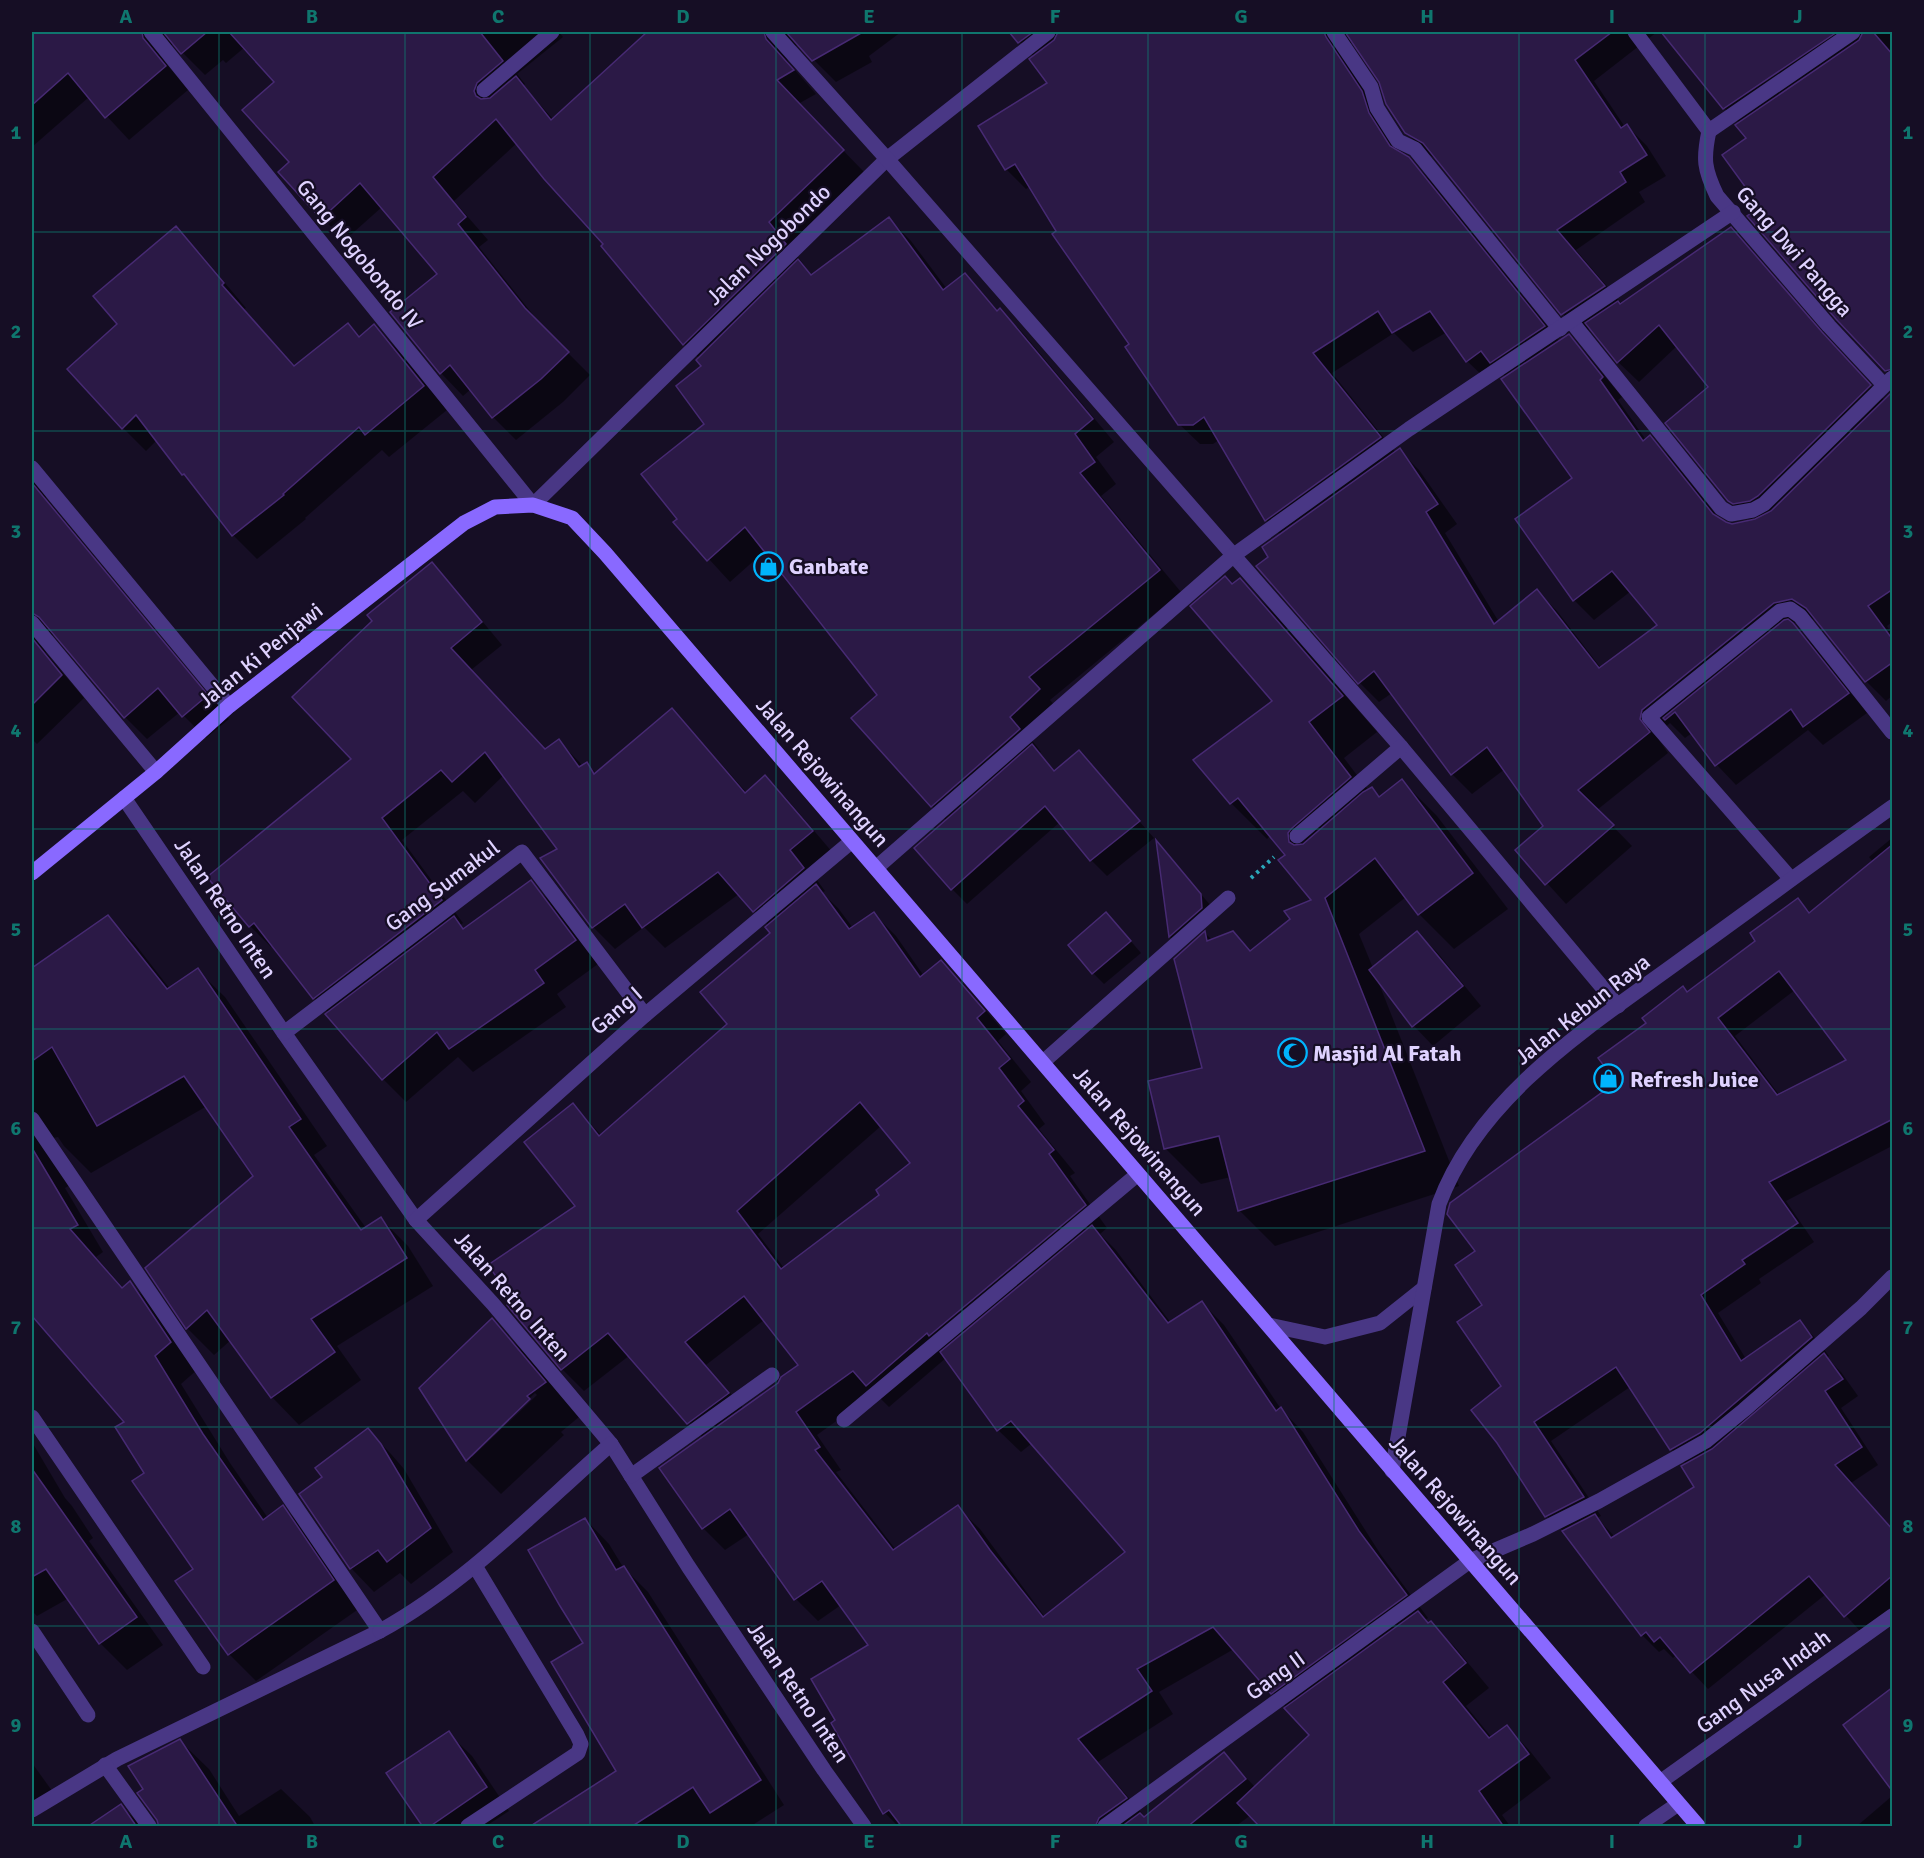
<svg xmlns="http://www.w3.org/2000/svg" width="1924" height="1858" font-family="Signika,sans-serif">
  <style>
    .shadow { fill: #0007; fill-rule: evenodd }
    .building { fill: #2b1946; stroke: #472a73; stroke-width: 1.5; fill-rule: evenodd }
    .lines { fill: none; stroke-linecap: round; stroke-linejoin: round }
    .path { stroke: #2ba8ba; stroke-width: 4; stroke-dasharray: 3 4.5; stroke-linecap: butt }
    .service { stroke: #493785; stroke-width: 15 }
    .minor { stroke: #493785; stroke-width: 15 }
    .tertiary { stroke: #493785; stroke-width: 15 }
    .secondary { stroke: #8969ff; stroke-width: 15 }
    .grid { fill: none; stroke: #0f766e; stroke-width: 1.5; stroke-opacity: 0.55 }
    .labels { text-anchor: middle; stroke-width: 4.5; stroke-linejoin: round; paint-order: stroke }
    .street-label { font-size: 22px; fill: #dfd2ff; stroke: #160e25 }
    .poi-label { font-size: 22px; font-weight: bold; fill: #dfd2ff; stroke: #160e25; text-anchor: start }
    .neatline { fill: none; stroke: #0f766e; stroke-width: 2 }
    .grid-label { font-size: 20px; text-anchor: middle; font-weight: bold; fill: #0f766e }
  </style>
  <rect width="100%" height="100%" fill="#160e25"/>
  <g class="shadow">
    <polygon points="32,32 559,32 563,37 517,74 525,84 523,86 554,120 648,32 901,32 869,56 872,62 836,82 799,45 790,47 786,53 788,62 816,94 798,104 866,174 790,246 812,276 889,219 911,241 947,289 965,275 999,312 1000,310 1022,332 1114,442 1096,457 1116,484 1101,496 1181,592 1050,700 1061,712 1031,739 1041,752 1039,753 1056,772 1079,753 1154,838 1107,876 1091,860 1060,822 967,904 952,889 947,821 932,806 879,696 766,550 730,582 675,522 679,519 706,424 703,366 699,358 684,344 605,244 517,143 454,201 488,240 479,247 546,331 590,375 563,402 516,440 493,417 471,389 463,396 441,373 439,274 382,207 345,240 322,218 291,162 276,82 245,47 226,63 223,60 205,75 174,44 168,47 164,52 165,62 188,90 129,140 89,97 32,147"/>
    <path d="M1011 32H1071L1096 64 1139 32H1657L1594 81 1625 127 1627 126 1647 146 1666 176 1639 192 1645 202 1576 250 1622 304 1731 229 1751 249 1842 355 1885 401 1892 393V622L1887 626 1892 634V696L1886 701 1866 681 1819 622 1813 619 1794 623 1792 624 1812 644 1867 713 1823 745 1808 730 1736 785 1717 765 1692 733 1685 738 1670 723 1662 730 1659 740 1668 753 1597 810 1632 846 1566 904 1517 850 1545 826 1505 769 1472 794 1452 774 1392 693 1379 702 1360 683 1270 557 1281 535 1266 520 1219 440 1213 444H1200L1179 424 1031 186 1026 189 1006 169 1049 84 1034 57ZM1349 43H1355L1380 81 1406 132 1426 153 1437 159 1563 314 1582 334 1591 328 1618 362 1639 382 1677 346 1710 387 1729 500 1751 522 1733 525 1721 521 1670 457 1650 437 1646 440 1618 400 1622 397 1588 356 1569 336 1560 342 1429 179 1408 158 1400 154 1388 134 1382 113ZM1447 332 1467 361 1487 380 1500 371 1506 377 1574 478 1517 519 1574 600 1594 620 1631 591 1659 625 1601 668 1557 611 1537 591 1499 622 1445 533 1457 524 1419 470 1399 450 1396 453 1332 373 1394 333 1413 352Z"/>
    <polygon points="1662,32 1892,32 1892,377 1837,318 1762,207 1748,138 1740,124 1724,108"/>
    <polygon points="176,229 199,252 246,308 244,309 295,366 347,325 360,337 374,326 397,349 447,410 389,457 382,450 305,518 306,519 257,559 233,535 157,440 146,451 123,428 119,324"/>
    <polygon points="32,474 45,490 46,498 229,719 206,738 180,712 147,739 125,717 58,637 53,635 44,643 46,653 84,698 37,744 32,739"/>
    <path d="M432 564 453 586 502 645 471 670 546 750 559 741 583 766 587 764 597 774 672 710 693 732 747 793 765 777 787 799 833 853 811 872 825 891 822 893 838 908 853 928 874 914 896 936 924 976 941 962 963 984 1006 1034 998 1041 1031 1082 1021 1091 1045 1124 1039 1129 1075 1173 1070 1176 1107 1228 1100 1234 1115 1249 1171 1323 1202 1303 1224 1325 1281 1409 1303 1432 1381 1555 1428 1618 1425 1620 1454 1646 1489 1688 1466 1706 1492 1738 1507 1727 1530 1751 1551 1778 1502 1815 1510 1826H1413L1251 1815 1236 1826H898L885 1813 837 1721 870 1646 841 1605 818 1621 796 1599 749 1534 725 1550 703 1528V1438L630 1355 584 1391 562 1369 577 1206 573 1105 602 1136 729 1025 772 933 769 926 739 894 665 948 644 927 615 949 593 927 542 859 559 850 504 775 475 803 463 791 402 840 463 923 460 925 465 930 530 882 554 905 598 964 557 994 566 1007 473 1072 458 1057 406 1102 383 1079 327 1015 329 1013 314 998 273 946 271 947 250 926 353 760ZM881 1126 912 1163 881 1195 784 1268 758 1234ZM764 1320 800 1366 779 1384 744 1409 706 1365ZM946 1358 998 1430 1021 1452 1031 1444 1127 1553 1045 1617 980 1529 957 1507 896 1550 836 1472 841 1470 817 1435 875 1393 889 1407ZM1234 1649 1311 1735 1255 1787 1224 1754 1146 1818 1098 1762 1173 1714 1159 1692Z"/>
    <polygon points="1240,580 1276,615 1377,732 1344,758 1369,791 1372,789 1381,798 1402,781 1437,816 1508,909 1454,949 1419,914 1406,897 1359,934 1373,968 1417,933 1437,952 1481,1006 1433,1046 1414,1026 1378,981 1459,1186 1275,1246 1239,1210 1231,1177 1201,1184 1166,1149 1204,1069 1205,933 1213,941 1232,933 1251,952 1313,901 1287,855 1271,835 1267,839 1231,803 1195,760 1274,702 1233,586"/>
    <path d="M1892 838V1146L1786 1201 1814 1242 1759 1279 1761 1283 1718 1313 1746 1359 1800 1322 1817 1340 1829 1356 1827 1358 1841 1372 1858 1396 1841 1408 1878 1465 1851 1483 1892 1530V1607L1862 1633 1826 1594 1708 1689 1676 1655 1673 1658 1664 1649 1659 1652 1642 1635 1566 1533 1546 1516 1503 1387 1484 1305 1477 1251 1618 1083 1688 993 1758 941 1798 900 1811 913 1873 862 1869 857ZM1795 990 1849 1060 1780 1096 1735 1036ZM1630 1387 1671 1449 1687 1465 1696 1487 1615 1537 1597 1518 1601 1516 1551 1441Z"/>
    <polygon points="1158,845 1212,907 1181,948 1170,937"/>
    <polygon points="108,917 135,944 170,989 197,970 225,997 327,1146 314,1155 366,1228 381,1219 408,1246 433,1286 337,1346 361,1380 299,1425 272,1397 231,1340 214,1355 187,1328 147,1268 255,1176 207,1106 91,1173 64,1146 58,1137 53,1138 72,1184 65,1188 103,1252 96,1257 124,1289 130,1283 157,1310 198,1369 181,1384 230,1463 268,1518 283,1507 310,1534 360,1608 256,1681 229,1654 195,1569 146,1474 126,1422 32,1314 32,1289 47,1276 32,1250 32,970"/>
    <polygon points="1117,925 1141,953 1104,984 1093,973"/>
    <path d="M492 1321 527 1355 579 1417 561 1432 564 1435 501 1494 467 1460ZM535 1393 537 1395 472 1457V1453Z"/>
    <polygon points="368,1430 391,1454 404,1469 453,1552 411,1584 400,1573 374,1592 351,1568"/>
    <polygon points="32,1442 65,1498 72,1506 93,1538 89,1541 163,1645 127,1670 100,1643 69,1598 37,1616 32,1611"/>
    <polygon points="585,1519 609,1544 623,1567 648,1592 784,1805 751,1826 547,1826 618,1771 585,1643"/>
    <polygon points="448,1733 472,1756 509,1811 486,1826 425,1826"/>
    <polygon points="180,1741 209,1769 239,1816 281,1789 310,1817 315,1826 160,1826 145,1789"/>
    <polygon points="32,1763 55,1795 32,1813"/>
    <polygon points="1892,1796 1892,1826 1857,1826"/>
    <polygon points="121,1806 142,1826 90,1826"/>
  </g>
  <g class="building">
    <polygon points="32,32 142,32 143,38 166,66 105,118 68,73 32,105"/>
    <polygon points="163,32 207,32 181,54"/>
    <polygon points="229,32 480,32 503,61 477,83 474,91 476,96 481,99 490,98 516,76 551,120 647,32 764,32 766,39 794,70 777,80 844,150 769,222 786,244 683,345 601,246 603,244 544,179 496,119 433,177 466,217 458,224 525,308 569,352 541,379 492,418 450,365 440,374 390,312 437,274 360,183 321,219 278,172 289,162 242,110 274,82"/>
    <polygon points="786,32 863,32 812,61"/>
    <polygon points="1009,32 1033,32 1018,43"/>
    <polygon points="1058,32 1324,32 1326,37 1362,91 1369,113 1390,146 1409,157 1545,326 1490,363 1481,351 1466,362 1430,311 1392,333 1378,311 1313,353 1381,437 1265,521 1204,417 1193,425 1178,425 1125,347 1129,344 1052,234 1056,231 1015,164 1005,170 978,126 1047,83 1029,59 1054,40"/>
    <polygon points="1345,32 1612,32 1575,60 1621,128 1627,124 1647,155 1620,172 1626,182 1557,230 1605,286 1561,315 1423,143 1405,133 1386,104 1379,82"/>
    <polygon points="1661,32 1837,32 1723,109"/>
    <polygon points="1863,32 1873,32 1893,55 1893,369 1885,371 1836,319 1747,216 1760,207 1722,155 1746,138 1735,125 1859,40"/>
    <polygon points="889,217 943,290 965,273 997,311 1000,308 1093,419 1075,434 1095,462 1080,473 1160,570 1029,677 1040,689 1010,717 1020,729 931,807 851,718 877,695 745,527 707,561 673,522 677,519 641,474 704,424 676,386 701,366 696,360 798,259 811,275"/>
    <polygon points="176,226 224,283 222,285 294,366 348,323 359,337 374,324 424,386 365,435 359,427 283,494 284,495 232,536 184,474 182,475 136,415 122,429 67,369 117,324 93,296"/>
    <polygon points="1731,227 1822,332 1871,385 1758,496 1750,501 1733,504 1728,501 1665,423 1708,387 1659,325 1617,363 1585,323 1618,301 1620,304"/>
    <polygon points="1569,334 1603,377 1600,380 1643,441 1650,435 1713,514 1726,522 1732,524 1755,519 1771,511 1893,391 1893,589 1868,606 1893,640 1893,662 1865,682 1806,608 1792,599 1774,603 1642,710 1640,719 1650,732 1578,790 1614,825 1545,885 1515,850 1543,826 1487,747 1451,775 1374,671 1358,684 1256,566 1268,557 1262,547 1400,448 1438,504 1426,512 1494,624 1537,589 1599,668 1657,625 1612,571 1573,601 1515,519 1572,478 1501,379"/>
    <polygon points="32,483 208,695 182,717 158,688 124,718 39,617 32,613"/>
    <polygon points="432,562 482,622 451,648 545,749 559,739 579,767 587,762 594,774 672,708 745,793 765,775 813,831 790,850 804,868 753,912 718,872 642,928 625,904 592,928 540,858 557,849 485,752 452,782 441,770 382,818 442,900 313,999 254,923 249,927 207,877 351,759 292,697 372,621 367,615"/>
    <polygon points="1225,576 1232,584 1240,578 1343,696 1309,722 1351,777 1291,829 1288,833 1289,842 1294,845 1303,844 1363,792 1372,787 1379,797 1402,779 1473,873 1418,915 1375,858 1325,898 1425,1151 1238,1211 1219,1136 1164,1149 1148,1081 1202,1068 1174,959 1205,931 1207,941 1233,931 1250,951 1290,919 1284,911 1311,900 1278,860 1285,855 1238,798 1230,804 1193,760 1272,701 1190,606"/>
    <polygon points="1788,619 1793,623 1849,693 1803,727 1791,709 1715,766 1675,712 1665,720 1663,718 1784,620"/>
    <polygon points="32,638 62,675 32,705"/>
    <polygon points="1032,744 1054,771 1079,750 1140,821 1090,861 1045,806 951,890 914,848"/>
    <polygon points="1156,840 1201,894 1202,908 1169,937"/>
    <path d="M1893 844V1119L1769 1182 1798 1223 1742 1260 1745 1264 1701 1295 1741 1361 1800 1320 1812 1337 1700 1433 1670 1450 1616 1367 1534 1422 1584 1497 1545 1517 1497 1443 1471 1410 1501 1386 1457 1322 1482 1305 1455 1265 1475 1251 1447 1214 1450 1203 1616 1082 1598 1058 1646 1023 1642 1018 1683 986 1687 992 1755 941 1750 933 1798 898 1809 913ZM1779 971 1846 1060 1777 1095 1718 1018Z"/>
    <polygon points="531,880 576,940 535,970 544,983 449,1049 437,1032 382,1080 325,1014 454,916 463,929"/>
    <path d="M816 884 849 929 874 912 920 977 941 960 985 1011 977 1018 1010 1059 999 1068 1024 1101 1018 1106 1054 1150 1049 1154 1086 1205 929 1336 927 1333 866 1386 853 1371 796 1412 820 1447 815 1450 893 1550 958 1505 990 1550 1043 1617 1125 1552 1011 1421 997 1431 940 1352 1092 1225 1168 1323 1202 1301 1276 1411 1281 1407 1359 1531 1407 1595 1271 1694 1213 1627 1137 1669 1152 1691 1078 1739 1127 1798 1099 1818 1095 1827H902L889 1810 883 1814 831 1723 835 1720 811 1679 868 1645 822 1581 794 1600 730 1509 702 1529 659 1468 778 1383 781 1377 798 1365 744 1296 685 1342 729 1393 687 1424 608 1333 561 1370 507 1305 512 1299 488 1265 575 1206 524 1142 573 1103 599 1136 727 1024 700 992 770 933 765 927ZM860 1102 910 1163 876 1190 879 1195 781 1269 737 1211Z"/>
    <polygon points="1106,912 1131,941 1092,974 1068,945"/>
    <polygon points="108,915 167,989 198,968 301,1119 289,1127 361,1230 381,1217 407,1258 311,1319 335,1352 271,1398 207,1310 186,1329 145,1268 253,1176 184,1076 97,1126 52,1047 32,1061 32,968"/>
    <polygon points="1417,931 1463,986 1412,1027 1369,970"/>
    <polygon points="32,1148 78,1225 70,1229 122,1288 130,1281 171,1342 155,1356 203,1434 263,1520 283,1505 334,1580 228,1655 175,1581 193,1569 132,1481 144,1473 115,1427 124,1422 32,1316"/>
    <polygon points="492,1318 546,1382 527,1396 530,1399 466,1461 419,1388"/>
    <polygon points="1824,1353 1843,1379 1825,1391 1862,1447 1835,1465 1893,1530 1893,1575 1844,1617 1809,1576 1690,1673 1660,1637 1654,1642 1646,1632 1641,1636 1562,1531 1595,1514 1611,1538 1694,1487 1681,1466 1712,1449"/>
    <polygon points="368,1428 381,1444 431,1528 387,1562 378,1550 350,1569 299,1494 322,1477 315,1468"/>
    <polygon points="32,1469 137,1617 99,1644 46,1569 32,1577"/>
    <polygon points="585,1518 616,1570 624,1566 761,1780 710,1813 693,1787 631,1827 529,1827 616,1771 551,1662 583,1643 560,1606 528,1550"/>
    <polygon points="1418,1611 1428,1623 1431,1621 1466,1663 1443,1682 1489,1738 1507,1725 1529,1754 1479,1791 1504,1827 1260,1827 1237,1803 1309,1735 1284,1708"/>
    <polygon points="1893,1687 1893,1792 1843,1725"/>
    <polygon points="449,1731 487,1787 429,1827 423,1827 386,1773"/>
    <polygon points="180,1739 238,1827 159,1827 157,1820 137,1793 143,1789 128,1766"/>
    <polygon points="1224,1752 1246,1779 1187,1827 1121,1827 1140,1813 1144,1817"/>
    <polygon points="121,1804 137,1827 87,1827"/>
  </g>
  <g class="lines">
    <polyline class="path" points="1251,878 1274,857"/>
    <g class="service">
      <polyline points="1791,879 1649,717 1780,611 1790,609 1800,616 1892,732"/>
      <polyline points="844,1420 1138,1174"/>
    </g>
    <g class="minor">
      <polyline points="151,32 533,505 887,159 1048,32"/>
      <polyline points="773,32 887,159 1401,747 1618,1006"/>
      <polyline points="1334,32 1371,87 1377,108 1398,141 1415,149 1560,329"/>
      <path d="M1635 32 1709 131C1703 159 1704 169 1717 196L1829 326 1884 385"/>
      <polyline points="484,90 552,32"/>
      <polyline points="1709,131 1853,32"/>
      <polyline points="1571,321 1721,508 1731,514 1753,510 1764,504 1892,378"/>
      <polyline points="32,468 229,706"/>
      <polyline points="32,623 156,772"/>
      <polyline points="124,798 284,1033 416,1220 493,1304 611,1444 688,1566 824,1770 864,1826"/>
      <polyline points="1297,836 1401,747"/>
      <polyline points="876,868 1234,555 1409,429 1733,212"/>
      <polyline points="284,1033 522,852 645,1015"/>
      <polyline points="1043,1062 1228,898"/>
      <polyline points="32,1119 380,1631 117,1759 32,1810"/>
      <polyline points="416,1220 645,1015 852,841"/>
      <polyline points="32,1417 203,1667"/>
      <polyline points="631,1476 772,1375"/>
      <polyline points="32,1631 88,1715"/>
      <path d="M380 1631C467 1583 537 1509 611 1444"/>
      <polyline points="105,1765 149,1826"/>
      <polyline points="1660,1782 1892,1616"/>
      <polyline points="468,1826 578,1753 581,1744 577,1735 475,1566"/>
      <polyline points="1105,1826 1470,1561 1533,1534 1599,1501 1706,1441 1744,1410 1861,1308 1892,1277"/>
      <polyline points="1646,1826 1678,1804"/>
    </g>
    <g class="tertiary">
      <polyline points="1269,1325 1325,1337 1380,1323 1424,1288"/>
      <path d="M1392 1471 1439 1204C1480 1093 1595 1023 1686 956 1755 906 1823 856 1892 807"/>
    </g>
    <polyline class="secondary" points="32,873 156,772 229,706 464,523 495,507 533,505 572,518 605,553 1698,1826"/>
  </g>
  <path class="grid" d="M219 32V1826M405 32V1826M590 32V1826M776 32V1826M962 32V1826M1148 32V1826M1334 32V1826M1519 32V1826M1705 32V1826M32 232H1892M32 431H1892M32 630H1892M32 829H1892M32 1029H1892M32 1228H1892M32 1427H1892M32 1626H1892"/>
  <defs>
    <symbol id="shop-ring" viewBox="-11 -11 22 22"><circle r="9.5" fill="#160e25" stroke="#00b4fd" stroke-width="1.5"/><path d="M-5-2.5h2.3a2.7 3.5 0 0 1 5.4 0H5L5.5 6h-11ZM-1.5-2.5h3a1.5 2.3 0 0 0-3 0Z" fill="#00b4fd"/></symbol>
    <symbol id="mosque-ring" viewBox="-11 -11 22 22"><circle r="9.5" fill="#160e25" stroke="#00b4fd" stroke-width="1.5"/><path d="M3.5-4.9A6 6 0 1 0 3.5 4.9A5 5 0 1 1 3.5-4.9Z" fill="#00b4fd"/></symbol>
  </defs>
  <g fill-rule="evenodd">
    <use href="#shop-ring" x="752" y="550" width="33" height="33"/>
    <use href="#mosque-ring" x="1276" y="1036" width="33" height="33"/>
    <use href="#shop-ring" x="1592" y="1062" width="33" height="33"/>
  </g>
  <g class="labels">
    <g class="street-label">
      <text transform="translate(768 244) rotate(-44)" y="8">Jalan Nogobondo</text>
      <text transform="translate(1795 251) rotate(49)" y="8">Gang Dwi Pangga</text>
      <text transform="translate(360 254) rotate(51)" y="8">Gang Nogobondo IV</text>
      <text transform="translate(260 655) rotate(-39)" y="8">Jalan Ki Penjawi</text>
      <text transform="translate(823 772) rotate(49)" y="8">Jalan Rejowinangun</text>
      <text transform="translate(442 885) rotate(-37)" y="8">Gang Sumakul</text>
      <text transform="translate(226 908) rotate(56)" y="8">Jalan Retno Inten</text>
      <text transform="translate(1582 1009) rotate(-38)" y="8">Jalan Kebun Raya</text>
      <text transform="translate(616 1010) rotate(-41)" y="8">Gang I</text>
      <text transform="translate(1140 1141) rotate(49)" y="8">Jalan Rejowinangun</text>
      <text transform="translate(513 1296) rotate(49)" y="8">Jalan Retno Inten</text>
      <text transform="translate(1456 1510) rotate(49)" y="8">Jalan Rejowinangun</text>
      <text transform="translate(1275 1675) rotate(-36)" y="8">Gang II</text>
      <text transform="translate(1763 1681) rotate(-36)" y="8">Gang Nusa Indah</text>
      <text transform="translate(799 1692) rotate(56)" y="8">Jalan Retno Inten</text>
    </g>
    <g class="poi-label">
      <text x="789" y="574">Ganbate</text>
      <text x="1313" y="1061">Masjid Al Fatah</text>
      <text x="1630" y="1087">Refresh Juice</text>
    </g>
  </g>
  <rect width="1924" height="1858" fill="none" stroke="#160e25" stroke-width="66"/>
  <rect x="33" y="33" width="1858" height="1792" class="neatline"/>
  <g class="grid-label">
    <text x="126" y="23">A</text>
    <text x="312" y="23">B</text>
    <text x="498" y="23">C</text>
    <text x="683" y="23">D</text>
    <text x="869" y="23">E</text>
    <text x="1055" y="23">F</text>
    <text x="1241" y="23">G</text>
    <text x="1427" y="23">H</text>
    <text x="1612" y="23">I</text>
    <text x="1798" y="23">J</text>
    <text x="16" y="139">1</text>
    <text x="1908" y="139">1</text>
    <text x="16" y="338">2</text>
    <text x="1908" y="338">2</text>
    <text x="16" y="538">3</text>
    <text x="1908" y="538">3</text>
    <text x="16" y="737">4</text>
    <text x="1908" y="737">4</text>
    <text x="16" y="936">5</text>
    <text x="1908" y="936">5</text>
    <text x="16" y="1135">6</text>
    <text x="1908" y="1135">6</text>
    <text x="16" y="1334">7</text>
    <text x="1908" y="1334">7</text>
    <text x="16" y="1533">8</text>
    <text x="1908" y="1533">8</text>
    <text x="16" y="1732">9</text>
    <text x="1908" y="1732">9</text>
    <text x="126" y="1848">A</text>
    <text x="312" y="1848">B</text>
    <text x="498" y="1848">C</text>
    <text x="683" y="1848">D</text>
    <text x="869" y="1848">E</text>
    <text x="1055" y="1848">F</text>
    <text x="1241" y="1848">G</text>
    <text x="1427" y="1848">H</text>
    <text x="1612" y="1848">I</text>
    <text x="1798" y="1848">J</text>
  </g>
</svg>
